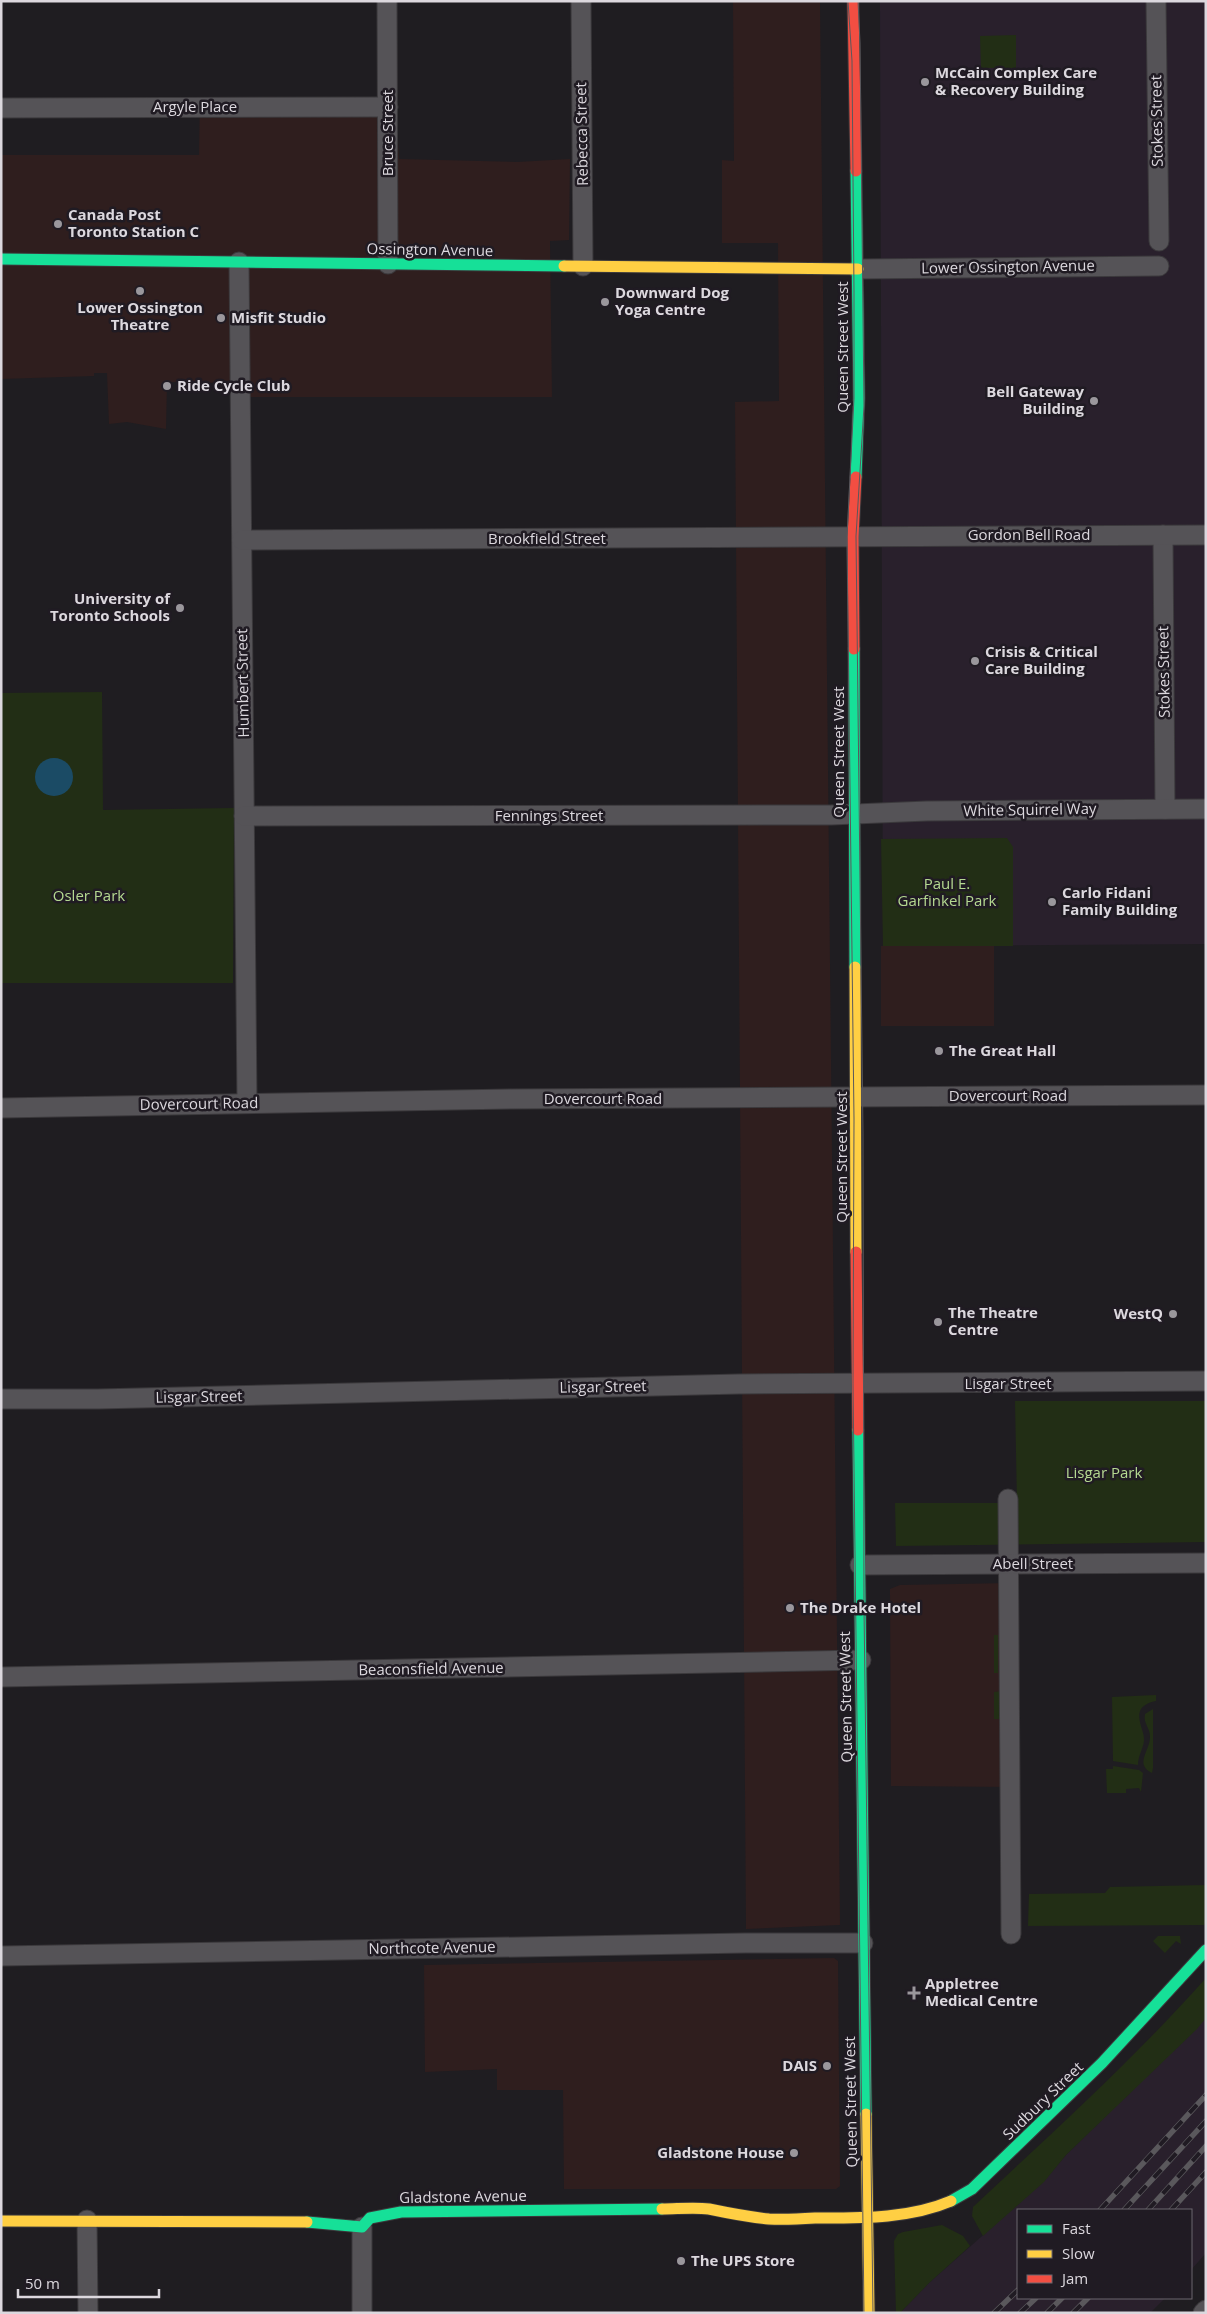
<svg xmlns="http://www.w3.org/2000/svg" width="1207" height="2314" font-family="'Open Sans',sans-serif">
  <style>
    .commercial { fill: #2f1e1e }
    .built { fill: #29202c }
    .green { fill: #222e15 }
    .water { fill: #1b4b65 }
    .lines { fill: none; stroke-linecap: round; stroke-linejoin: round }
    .street-casing { stroke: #3b393c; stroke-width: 21 }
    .fast-casing { stroke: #3b393c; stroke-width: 13 }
    .slow-casing { stroke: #3b393c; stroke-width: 13 }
    .jam-casing { stroke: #3b393c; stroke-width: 13 }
    .street { stroke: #555357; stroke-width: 19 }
    .fast { stroke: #16e098; stroke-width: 11 }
    .slow { stroke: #ffcf43; stroke-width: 11 }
    .jam { stroke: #f24e42; stroke-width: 11 }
    .tram { stroke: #5a585c; stroke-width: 1 }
    .rail-casing { stroke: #5a585c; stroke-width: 5.5 }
    .rail { stroke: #201b23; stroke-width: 4; stroke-dasharray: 11; stroke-linecap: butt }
    .poi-dot { fill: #9a979c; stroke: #201b23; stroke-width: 2 }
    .labels { text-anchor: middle; stroke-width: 5; stroke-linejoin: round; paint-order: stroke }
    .poi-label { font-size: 15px; font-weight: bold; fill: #dcd8de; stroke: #201b23; text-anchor: start }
    .street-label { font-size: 15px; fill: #dcd8de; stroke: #201b23 }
    .park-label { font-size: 15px; fill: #b5d991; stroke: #201b23 }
  </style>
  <rect width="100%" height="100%" fill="#1f1d21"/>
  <g class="commercial">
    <polygon points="733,1 820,1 840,1925 746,1929 735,402 779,401 778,243 722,243 722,160 734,161"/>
    <polygon points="200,97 396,100 399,159 517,162 570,159 569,240 550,241 552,397 247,397 223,383 167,382 166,429 127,422 109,424 107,373 94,373 94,376 1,379 1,155 199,155"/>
    <rect x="881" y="946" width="113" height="80"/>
    <polygon points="1012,1583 1013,1787 891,1786 890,1589 900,1585"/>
    <polygon points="834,1958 838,1961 840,2186 836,2189 564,2189 563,2090 497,2090 497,2069 425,2072 424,1965"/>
  </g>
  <g class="built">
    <polygon points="880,1 1206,1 1206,944 883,946"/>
    <polygon points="1206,2018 1206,2253 1191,2270 1191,2210 1018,2210 1018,2298 1165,2298 1150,2313 900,2313 929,2283 1043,2182 1066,2155"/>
  </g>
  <g class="green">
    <polygon points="1016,35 1016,68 981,68 980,36"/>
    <polygon points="102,692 103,810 234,808 233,983 1,983 1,693"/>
    <polygon points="1007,838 1013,847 1013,946 883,946 881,839"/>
    <polygon points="1015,1401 1206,1401 1206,1542 896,1546 895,1503 1017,1503"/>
    <rect x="994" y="1635" width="4" height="38"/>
    <polygon points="1003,1691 1004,1719 994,1719 994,1692"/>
    <path d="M1156 1695V1701C1126 1707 1146 1729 1144 1741 1143 1749 1138 1756 1138 1765L1113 1761 1112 1697Z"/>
    <path d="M1153 1709V1768L1152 1773C1134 1764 1150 1751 1150 1737 1150 1727 1143 1724 1145 1714Z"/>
    <polygon points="1113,1766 1139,1770 1143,1773 1141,1792 1139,1788 1126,1789 1126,1793 1107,1793 1106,1769 1113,1769"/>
    <polygon points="1206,1885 1206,1922 1204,1925 1028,1926 1029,1894 1105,1893 1110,1887"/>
    <polygon points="1158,1936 1180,1936 1181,1944 1176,1941 1165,1953 1153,1941"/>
    <path d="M1206 1978V2018L1197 2029 1066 2155 1044 2182 983 2236 972 2216 973 2207C1053 2132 1133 2060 1206 1978Z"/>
    <polygon points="942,2225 963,2236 970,2246 929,2283 900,2313 896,2313 894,2241 898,2234 903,2232"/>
  </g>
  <circle class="water" cx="54" cy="777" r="19"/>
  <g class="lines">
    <defs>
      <g id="street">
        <polyline points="387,1 388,264"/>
        <polyline points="581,1 583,266"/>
        <polyline points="1156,1 1159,241"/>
        <polyline points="1,108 388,107"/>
        <polyline points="239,262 247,1103"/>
        <polyline points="858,269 1159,266"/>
        <polyline points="1163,535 1165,809"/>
        <polyline points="242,540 1206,535"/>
        <polyline points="244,816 831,815 927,811 1206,809"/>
        <polyline points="1,1108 510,1099 1206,1095"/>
        <polyline points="1,1399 98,1399 739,1384 1206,1381"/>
        <polyline points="1008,1499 1011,1934"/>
        <polyline points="860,1565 1206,1563"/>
        <polyline points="1,1677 861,1660"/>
        <polyline points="1,1956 745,1943 863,1943"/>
        <polyline points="87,2220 88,2313"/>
        <polyline points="362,2313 362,2227"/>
        <polyline points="1203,2313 1206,2310"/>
      </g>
      <g id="fast">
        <polyline points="1,259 564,266"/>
        <polyline points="856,477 859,398 856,171"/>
        <polyline points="854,649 855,967"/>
        <polyline points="858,1430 866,2114"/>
        <polyline points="951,2201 972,2189 1102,2063 1206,1950"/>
        <polyline points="307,2222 362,2227 370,2218 401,2212 662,2209"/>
      </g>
      <g id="slow">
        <polyline points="564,266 858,269"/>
        <polyline points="855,967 856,1252"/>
        <polyline points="866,2114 869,2313"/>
        <path d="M662 2209C677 2209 694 2207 709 2209 728 2213 749 2217 769 2219 784 2220 800 2219 815 2218 860 2218 909 2219 951 2201"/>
        <polyline points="1,2221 307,2222"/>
      </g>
      <g id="jam">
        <polyline points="853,1 856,171"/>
        <polyline points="854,649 853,537 856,477"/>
        <polyline points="856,1252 858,1430"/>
      </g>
    </defs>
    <use href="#street" class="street-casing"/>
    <use href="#fast" class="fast-casing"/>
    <use href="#slow" class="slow-casing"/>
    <use href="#jam" class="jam-casing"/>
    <use href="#street" class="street"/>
    <use href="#fast" class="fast"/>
    <use href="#slow" class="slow"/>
    <use href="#jam" class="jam"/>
    <g class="tram">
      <polyline points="848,1 852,61 854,292 854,398 847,537 854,1119 853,1384 864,2313"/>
      <polyline points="858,1 860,43 864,406 856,536 863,1134 864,1608 873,2313"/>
    </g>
    <defs>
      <g id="rail">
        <polyline points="1100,2210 1206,2095"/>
        <polyline points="1124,2210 1206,2121"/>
        <polyline points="1148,2210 1206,2146"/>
        <polyline points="1171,2210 1206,2172"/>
        <polyline points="994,2313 1018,2290"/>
        <polyline points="1020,2313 1036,2298"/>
        <polyline points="1047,2313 1062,2298"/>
        <polyline points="1073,2313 1088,2298"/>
      </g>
    </defs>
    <use href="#rail" class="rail-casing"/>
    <use href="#rail" class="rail"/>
  </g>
  <g class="poi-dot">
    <circle cx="925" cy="82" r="5"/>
    <circle cx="58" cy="224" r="5"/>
    <circle cx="140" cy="291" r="5"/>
    <circle cx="605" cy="302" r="5"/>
    <circle cx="221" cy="318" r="5"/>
    <circle cx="167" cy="386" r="5"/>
    <circle cx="1094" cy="401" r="5"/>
    <circle cx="180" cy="608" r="5"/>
    <circle cx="975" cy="661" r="5"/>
    <circle cx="1052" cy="902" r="5"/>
    <circle cx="939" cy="1051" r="5"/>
    <circle cx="1173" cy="1314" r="5"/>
    <circle cx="938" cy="1322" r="5"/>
    <circle cx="790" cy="1608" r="5"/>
    <path d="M911.5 1985.5h5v5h5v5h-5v5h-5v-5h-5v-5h5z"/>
    <circle cx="827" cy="2066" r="5"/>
    <circle cx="794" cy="2153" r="5"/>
    <circle cx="681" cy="2261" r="5"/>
  </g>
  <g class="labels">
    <g class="poi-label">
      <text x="935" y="78">McCain Complex Care<tspan x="935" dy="17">&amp; Recovery Building</tspan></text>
      <text x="68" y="220">Canada Post<tspan x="68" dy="17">Toronto Station C</tspan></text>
      <text x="615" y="298">Downward Dog<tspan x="615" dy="17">Yoga Centre</tspan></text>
      <text x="140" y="313" text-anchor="middle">Lower Ossington<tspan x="140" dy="17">Theatre</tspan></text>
      <text x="231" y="323">Misfit Studio</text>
      <text x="177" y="391">Ride Cycle Club</text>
      <text x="1084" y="397" text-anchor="end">Bell Gateway<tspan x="1084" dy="17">Building</tspan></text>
      <text x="170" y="604" text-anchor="end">University of<tspan x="170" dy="17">Toronto Schools</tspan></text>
      <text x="985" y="657">Crisis &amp; Critical<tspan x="985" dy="17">Care Building</tspan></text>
      <text x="1062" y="898">Carlo Fidani<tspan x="1062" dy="17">Family Building</tspan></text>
      <text x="949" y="1056">The Great Hall</text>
      <text x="948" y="1318">The Theatre<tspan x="948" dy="17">Centre</tspan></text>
      <text x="1163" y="1319" text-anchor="end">WestQ</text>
      <text x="800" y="1613">The Drake Hotel</text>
      <text x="925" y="1989">Appletree<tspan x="925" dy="17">Medical Centre</tspan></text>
      <text x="817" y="2071" text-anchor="end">DAIS</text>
      <text x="784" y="2158" text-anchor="end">Gladstone House</text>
      <text x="691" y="2266">The UPS Store</text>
    </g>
    <g class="street-label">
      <text x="195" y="112">Argyle Place</text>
      <text transform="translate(1157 121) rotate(-91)" y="5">Stokes Street</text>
      <text transform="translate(388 133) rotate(-90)" y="5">Bruce Street</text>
      <text transform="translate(582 134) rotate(-91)" y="5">Rebecca Street</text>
      <text transform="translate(430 250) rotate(1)" y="5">Ossington Avenue</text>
      <text transform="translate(1008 267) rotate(-1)" y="5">Lower Ossington Avenue</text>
      <text transform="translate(843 347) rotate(-90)" y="5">Queen Street West</text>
      <text x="1029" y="540">Gordon Bell Road</text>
      <text x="547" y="544">Brookfield Street</text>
      <text transform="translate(1164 672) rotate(-91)" y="5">Stokes Street</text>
      <text transform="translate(243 683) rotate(-91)" y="5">Humbert Street</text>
      <text transform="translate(839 752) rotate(-90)" y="5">Queen Street West</text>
      <text transform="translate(1030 810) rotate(-1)" y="5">White Squirrel Way</text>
      <text x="549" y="821">Fennings Street</text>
      <text x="1008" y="1101">Dovercourt Road</text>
      <text x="603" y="1104">Dovercourt Road</text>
      <text transform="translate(199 1104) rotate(-1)" y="5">Dovercourt Road</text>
      <text transform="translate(842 1157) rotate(-90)" y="5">Queen Street West</text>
      <text x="1008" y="1389">Lisgar Street</text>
      <text transform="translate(603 1387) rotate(-1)" y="5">Lisgar Street</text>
      <text transform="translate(199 1397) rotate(-1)" y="5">Lisgar Street</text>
      <text x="1033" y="1569">Abell Street</text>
      <text transform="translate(431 1669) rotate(-1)" y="5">Beaconsfield Avenue</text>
      <text transform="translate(846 1697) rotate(-91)" y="5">Queen Street West</text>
      <text transform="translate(432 1948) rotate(-1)" y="5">Northcote Avenue</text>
      <text transform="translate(1043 2101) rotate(-44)" y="5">Sudbury Street</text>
      <text transform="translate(851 2102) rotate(-91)" y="5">Queen Street West</text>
      <text transform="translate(463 2197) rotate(-1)" y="5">Gladstone Avenue</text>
    </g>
    <g class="park-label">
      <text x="947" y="889">Paul E.<tspan x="947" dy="17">Garfinkel Park</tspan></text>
      <text x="89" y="901">Osler Park</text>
      <text x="1104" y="1478">Lisgar Park</text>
    </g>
  </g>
  <rect width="1207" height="2314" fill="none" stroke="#dcd8de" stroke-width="5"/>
  <rect x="1017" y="2209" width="175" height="90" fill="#201b23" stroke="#6b676e"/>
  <rect x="1027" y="2225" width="25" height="8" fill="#16e098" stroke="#6b676e"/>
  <text x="1062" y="2234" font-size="15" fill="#dcd8de">Fast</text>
  <rect x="1027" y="2250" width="25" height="8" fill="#ffcf43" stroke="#6b676e"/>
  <text x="1062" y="2259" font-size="15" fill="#dcd8de">Slow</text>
  <rect x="1027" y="2275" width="25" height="8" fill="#f24e42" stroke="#6b676e"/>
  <text x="1062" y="2284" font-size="15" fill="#dcd8de">Jam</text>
  <path d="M18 2289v8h141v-8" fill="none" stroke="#dcd8de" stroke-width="2.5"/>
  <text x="25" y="2289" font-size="15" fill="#dcd8de" stroke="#201b23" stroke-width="4" paint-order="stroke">50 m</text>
</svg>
